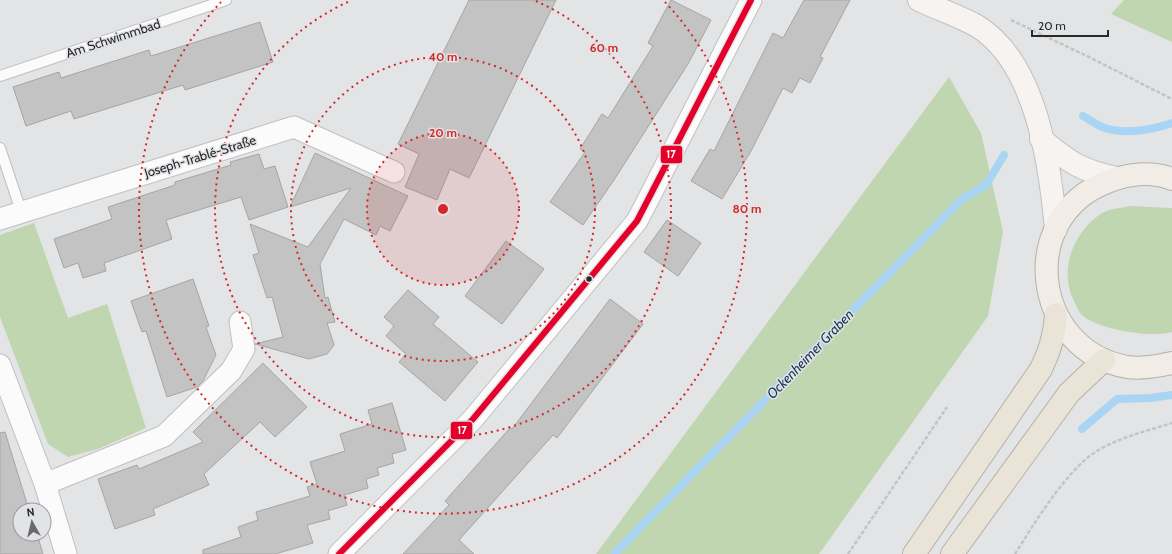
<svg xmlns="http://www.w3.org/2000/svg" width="1172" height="554" font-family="Cabin,sans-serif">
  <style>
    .green { fill: #bfd6b0 }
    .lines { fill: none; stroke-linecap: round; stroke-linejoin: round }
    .stream { stroke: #aad4f3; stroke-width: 8 }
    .building { fill: #c3c3c3; stroke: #a5a5a5 }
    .lane-casing { stroke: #c0c0c1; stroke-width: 12 }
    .street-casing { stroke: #c0c0c1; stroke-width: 23 }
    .secondary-casing { stroke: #c0c0c1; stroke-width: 24 }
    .primary-casing { stroke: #b7b1a5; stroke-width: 24 }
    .highway-casing { stroke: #b7b1a5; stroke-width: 24 }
    .path { stroke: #c4c4c4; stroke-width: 2.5; stroke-dasharray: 4 2; stroke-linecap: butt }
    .lane { stroke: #fbfbfb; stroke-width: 10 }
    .street { stroke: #fbfbfb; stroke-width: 21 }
    .secondary { stroke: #f6f3f0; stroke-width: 22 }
    .primary { stroke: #f1ece5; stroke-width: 22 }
    .highway { stroke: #eae3d7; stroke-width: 22 }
    .bus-1-casing { stroke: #e2e3e6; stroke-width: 9 }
    .bus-1 { stroke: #e4002b; stroke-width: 6 }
    .ring { fill: none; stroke: #d62828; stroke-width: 2; stroke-dasharray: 2 4 }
    .bus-dot { fill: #29292a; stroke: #e2e3e6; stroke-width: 1.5 }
    .labels { text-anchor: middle; stroke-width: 3; stroke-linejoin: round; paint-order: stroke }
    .street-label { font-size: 13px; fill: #29292a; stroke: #e2e3e6 }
    .water-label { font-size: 14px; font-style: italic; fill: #18394f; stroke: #e2e3e6 }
    .centre { fill: #d62828; stroke: #e2e3e6; stroke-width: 2 }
    .ring-label { font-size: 12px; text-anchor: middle; font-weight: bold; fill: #d62828; stroke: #e2e3e6; stroke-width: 3; stroke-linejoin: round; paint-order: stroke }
    .line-badge { stroke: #e2e3e6; stroke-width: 1.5 }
    .badge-label { font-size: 11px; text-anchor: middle; font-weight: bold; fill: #fff }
  </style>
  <rect width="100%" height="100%" fill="#e3e4e5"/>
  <g class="green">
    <polygon points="1124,0 1172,0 1172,42 1111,14"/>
    <polygon points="949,77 981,133 1003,232 988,316 819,554 596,554"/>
    <path d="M1129 206 1172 208V332C1151 338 1097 330 1081 314 1078 311 1076 305 1074 301 1058 270 1074 231 1102 213 1109 209 1121 208 1129 206Z"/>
    <polygon points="34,223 68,318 107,304 146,428 98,449 68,457 48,444 0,317 0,235"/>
  </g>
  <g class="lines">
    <g class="stream">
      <path d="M1083 116C1089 119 1095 124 1102 127 1124 135 1151 130 1172 123"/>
      <polyline points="1082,429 1117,399 1151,398 1172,395"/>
      <polyline points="614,554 961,200 986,185 1004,155"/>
    </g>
  </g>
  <g class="building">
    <polygon points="469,0 556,0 469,178 450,169 437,200 405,187 419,154 398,144"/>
    <polygon points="671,0 711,20 688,64 614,180 583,225 550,202 585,152 580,149 602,114 608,118 653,46 648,43"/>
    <polygon points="804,0 850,0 820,57 823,58 810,83 800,78 792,93 783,88 751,151 722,199 691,181 710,149 714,151 773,33 783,38"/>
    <polygon points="260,22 273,62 185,90 183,85 74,119 71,111 26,126 13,87 59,72 61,78 149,50 151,56"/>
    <polygon points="315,153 408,196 390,231 380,226 376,235 344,219 320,264 325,298 328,297 335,322 327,323 334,345 327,354 309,359 255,344 283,337 272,297 267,298 253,255 259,253 250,224 308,247 351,188 290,207"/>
    <polygon points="259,154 264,169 275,166 288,207 249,220 241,197 166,220 172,239 104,263 106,271 83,278 78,263 64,268 54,239 112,219 108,207 175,185 175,182 231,165 230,162"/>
    <polygon points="667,220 701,243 678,276 644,252"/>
    <polygon points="506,241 544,269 502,324 465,296"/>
    <polygon points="193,279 209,326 206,327 216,355 203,381 197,387 167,397 146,331 142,332 131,301"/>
    <polygon points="408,290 439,317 433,324 478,362 445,401 399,362 406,354 386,336 394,326 384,317"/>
    <polygon points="610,299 643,324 557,438 553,435 459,540 474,554 403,554 449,505 445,501 510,428 512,429"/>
    <polygon points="263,363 307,407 275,437 260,422 204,474 209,485 153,509 155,515 115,529 98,479 137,465 139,469 203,442 193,432"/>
    <polygon points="392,403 406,450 392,454 394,463 377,468 379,475 366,479 368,488 344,495 347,505 328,511 330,519 307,525 313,543 275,554 203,554 203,550 241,537 238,527 258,520 256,512 310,496 307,487 317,484 310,462 345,451 340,434 372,424 368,410"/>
    <polygon points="5,432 29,510 20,510 20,534 37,534 43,554 0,554 0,433"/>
  </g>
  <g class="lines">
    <defs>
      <g id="lane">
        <polyline points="0,76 226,0"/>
        <polyline points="0,148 21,211"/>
      </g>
      <g id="street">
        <polyline points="0,219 294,127 394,172"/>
        <polyline points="0,365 45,484 66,554"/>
        <polyline points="45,484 164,436 231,371 244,349 240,322"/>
        <polyline points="339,554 473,419 637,221 751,0"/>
      </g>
      <g id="secondary">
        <path d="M919 0C938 9 959 16 977 26 1037 63 1050 165 1056 229"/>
        <path d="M1041 139C1069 162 1081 171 1117 178"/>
      </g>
      <path id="primary" d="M1172 179C1151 171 1127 174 1107 182 1016 217 1032 350 1127 367 1142 369 1157 366 1172 363"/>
      <g id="highway">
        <path d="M914 554 1041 369C1050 351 1055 335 1056 314"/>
        <polyline points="952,554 1069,393 1104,360"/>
      </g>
    </defs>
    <use href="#lane" class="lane-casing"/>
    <use href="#street" class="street-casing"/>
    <use href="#secondary" class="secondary-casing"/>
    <use href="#primary" class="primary-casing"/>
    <use href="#highway" class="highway-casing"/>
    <g class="path">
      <polyline points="1011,20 1089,57 1172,99"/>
      <polyline points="848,554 947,407"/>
      <path d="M1015 554C1034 524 1067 469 1097 451 1120 437 1147 431 1172 423"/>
    </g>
    <use href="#lane" class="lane"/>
    <use href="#street" class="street"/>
    <use href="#secondary" class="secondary"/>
    <use href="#primary" class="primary"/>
    <use href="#highway" class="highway"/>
    <defs>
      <polyline id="bus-1" points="339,554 473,419 637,221 751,0"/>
    </defs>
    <use href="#bus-1" class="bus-1-casing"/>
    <use href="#bus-1" class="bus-1"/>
  </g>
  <circle cx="443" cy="209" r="76" fill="#d62828" fill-opacity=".12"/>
  <g class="ring">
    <circle cx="443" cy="209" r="76"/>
    <circle cx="443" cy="209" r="152"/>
    <path d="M536 1A228 228 0 1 1 350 1"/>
    <path d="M665 2A304 304 0 1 1 221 2"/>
  </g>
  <circle class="bus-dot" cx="589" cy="279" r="3.5"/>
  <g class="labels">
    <g class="street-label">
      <text transform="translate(113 38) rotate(-18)" y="5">Am Schwimmbad</text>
      <text transform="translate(200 156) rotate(-17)" y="5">Joseph-Trablé-Straße</text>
    </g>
    <g class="water-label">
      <text transform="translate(810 354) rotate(-46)" y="5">Ockenheimer Graben</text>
    </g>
  </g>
  <circle cx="443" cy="209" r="6" class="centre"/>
  <g class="ring-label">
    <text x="604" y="52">60 m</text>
    <text x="443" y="61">40 m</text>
    <text x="443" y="137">20 m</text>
    <text x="747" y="213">80 m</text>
  </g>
  <g class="line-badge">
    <rect x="660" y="145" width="23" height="19" rx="4" fill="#e4002b"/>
    <rect x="450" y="421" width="23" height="19" rx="4" fill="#e4002b"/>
  </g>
  <g class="badge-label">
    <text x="671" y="158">17</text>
    <text x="462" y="434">17</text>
  </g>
  <g transform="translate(32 522) rotate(352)"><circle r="19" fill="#e2e3e6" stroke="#98999b"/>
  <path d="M0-3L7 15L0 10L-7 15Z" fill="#6a6a6b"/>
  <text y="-6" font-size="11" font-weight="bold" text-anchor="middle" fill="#29292a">N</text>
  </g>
  <path d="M1032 30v6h76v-6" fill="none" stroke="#29292a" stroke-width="2"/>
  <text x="1038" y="30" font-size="12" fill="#29292a" stroke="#e2e3e6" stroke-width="3" paint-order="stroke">20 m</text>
</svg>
